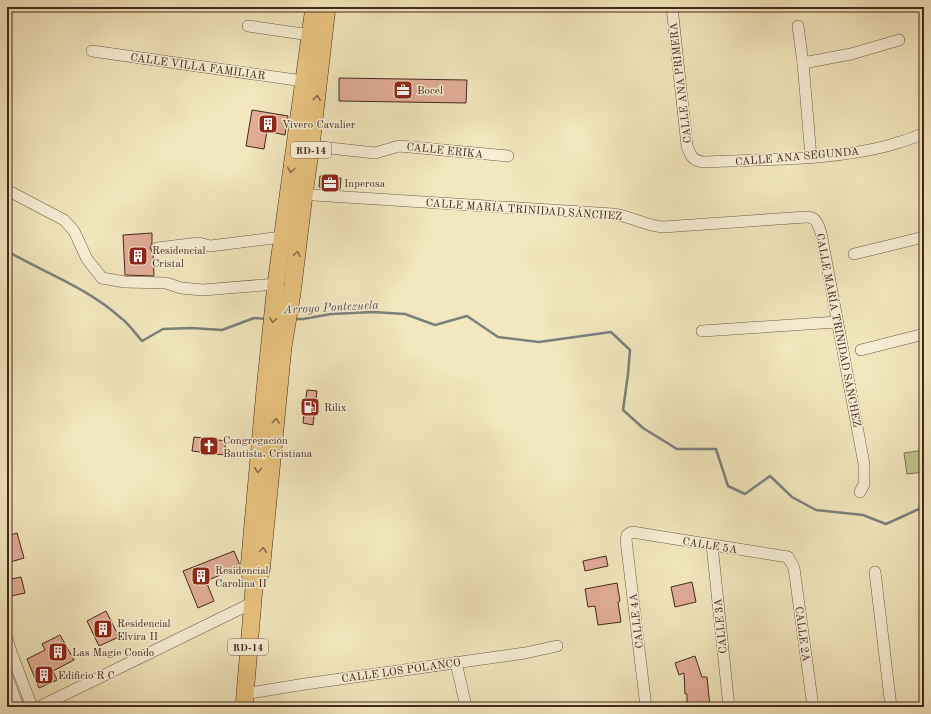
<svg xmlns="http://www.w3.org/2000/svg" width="931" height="714" font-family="'Old Standard TT',serif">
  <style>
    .green { fill: #c1c38d; stroke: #827654 }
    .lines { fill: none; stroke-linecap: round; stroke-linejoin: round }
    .stream { stroke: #7b817c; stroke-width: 2.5 }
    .building { fill: #e2ad98; stroke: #44281c }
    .minor-casing { stroke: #705844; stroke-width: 12 }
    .primary-casing { stroke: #44281c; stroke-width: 18 }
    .minor { stroke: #f7efd5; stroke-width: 11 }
    .primary { stroke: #e9c47f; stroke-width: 17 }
    .oneway { stroke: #8e6e49 }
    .labels { text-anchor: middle; stroke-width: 3; stroke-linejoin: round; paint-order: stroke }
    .shield { fill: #f7efd5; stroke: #7a6454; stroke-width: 1 }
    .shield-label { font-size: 10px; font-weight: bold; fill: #44281c }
    .street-label { font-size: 11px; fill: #44281c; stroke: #f7efd5 }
    .poi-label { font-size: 11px; fill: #44281c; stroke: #f7efd5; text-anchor: start }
    .water-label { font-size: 12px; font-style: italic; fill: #5b4d44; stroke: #f7efd5 }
  </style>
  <rect width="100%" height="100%" fill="#f2e7be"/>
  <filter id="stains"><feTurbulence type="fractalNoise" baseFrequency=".005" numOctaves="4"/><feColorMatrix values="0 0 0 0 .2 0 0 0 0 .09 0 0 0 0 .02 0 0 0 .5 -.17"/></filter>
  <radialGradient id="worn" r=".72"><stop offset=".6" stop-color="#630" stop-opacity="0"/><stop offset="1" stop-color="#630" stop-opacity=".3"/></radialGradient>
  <polygon class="green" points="924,450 924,472 907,474 904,453"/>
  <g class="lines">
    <g class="stream">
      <path d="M7 251C45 273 88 288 121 318 129 324 135 333 142 341L163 329 191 328 222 330 254 318 267 319"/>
      <polyline points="294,319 303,319 331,314 373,312 405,314 435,325 467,316 498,337 539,342 611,332 630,350 628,374 623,410 643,428 677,449 716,449 728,486 745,494 770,476 792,497 816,510 863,515 886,524 921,508 924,511"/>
    </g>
  </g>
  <g class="building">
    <polygon points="339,78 467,80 466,103 339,101"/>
    <polygon points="252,110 288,116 285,135 267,131 264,149 246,146"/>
    <polygon points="320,176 341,178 340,189 319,187"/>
    <polygon points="152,233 152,243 150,248 153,253 154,276 125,275 123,235"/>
    <polygon points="307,390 317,391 313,425 303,423"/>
    <polygon points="194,437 226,441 224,455 192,451"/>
    <polygon points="17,533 24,558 7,563 7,536"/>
    <polygon points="234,551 239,563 239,567 206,581 214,601 198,608 183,571"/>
    <polygon points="606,556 608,566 585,571 583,561"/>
    <polygon points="21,577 25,593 11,596 7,580"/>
    <polygon points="692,582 696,602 675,607 671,587"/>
    <polygon points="617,583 620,601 618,602 621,622 598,625 595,606 588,607 585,589"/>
    <polygon points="106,611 119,637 99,646 87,621"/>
    <polygon points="60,635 74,660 53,671 57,680 39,688 27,659 45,650 42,644"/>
    <polygon points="695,656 702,677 707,677 710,707 687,707 687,694 685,694 684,673 679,675 675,663"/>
  </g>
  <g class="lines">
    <defs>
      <g id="minor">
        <path d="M672 7 687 146C691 157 693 161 704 162 764 159 828 161 887 146 900 142 912 139 924 133"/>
        <polyline points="248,26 310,35"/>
        <polyline points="798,26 803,63 811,157"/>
        <polyline points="92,51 303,81"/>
        <polyline points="803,63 851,54 899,40"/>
        <polyline points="311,146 375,153 399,146 508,156"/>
        <polyline points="7,190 64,220 74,231 87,259 102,278 125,282 166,283 181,288 203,290 276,284"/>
        <path d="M298 194 613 214C631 216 645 226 663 227L792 218C811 217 815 213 821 233L864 464V484L860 492"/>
        <polyline points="157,248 199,243 210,246 282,237"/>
        <polyline points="854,254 924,237"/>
        <polyline points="702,331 837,322"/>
        <polyline points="861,350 924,334"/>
        <polyline points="712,545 729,707"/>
        <polyline points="875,572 891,707"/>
        <polyline points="7,638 11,652 32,707"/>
        <polyline points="456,662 466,707"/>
        <polyline points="7,677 18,707"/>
        <polyline points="244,694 305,684 525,653 557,646"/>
        <polyline points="39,707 252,603"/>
        <polyline points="646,707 626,540 627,535 632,532 788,557 794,568 813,707"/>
      </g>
      <g id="primary">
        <polyline points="251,577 249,569 265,390 276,284 314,7"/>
        <polyline points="244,707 254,588 261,572 283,347 292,293 304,195 311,146 327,7"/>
      </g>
    </defs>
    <use href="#minor" class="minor-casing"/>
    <use href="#primary" class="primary-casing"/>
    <use href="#minor" class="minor"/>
    <use href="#primary" class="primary"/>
  </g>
  <defs><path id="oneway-chevron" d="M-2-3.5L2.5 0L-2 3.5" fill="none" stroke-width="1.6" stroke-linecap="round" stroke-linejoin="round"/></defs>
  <g class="oneway">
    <use href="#oneway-chevron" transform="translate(317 98) rotate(-83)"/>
    <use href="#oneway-chevron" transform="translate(291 170) rotate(98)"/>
    <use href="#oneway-chevron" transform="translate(297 254) rotate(-83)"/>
    <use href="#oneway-chevron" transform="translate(273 320) rotate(97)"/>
    <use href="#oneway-chevron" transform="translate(276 421) rotate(-84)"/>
    <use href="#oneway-chevron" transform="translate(258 470) rotate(95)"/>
    <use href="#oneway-chevron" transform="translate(263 550) rotate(-85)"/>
  </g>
  <defs>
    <symbol id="office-square" viewBox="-11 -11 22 22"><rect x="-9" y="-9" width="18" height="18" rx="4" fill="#8f2418" stroke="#f7efd5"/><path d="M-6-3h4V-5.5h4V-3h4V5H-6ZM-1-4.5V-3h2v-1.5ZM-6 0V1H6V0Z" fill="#fff"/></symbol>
    <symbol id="building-square" viewBox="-11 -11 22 22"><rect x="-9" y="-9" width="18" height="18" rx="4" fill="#8f2418" stroke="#f7efd5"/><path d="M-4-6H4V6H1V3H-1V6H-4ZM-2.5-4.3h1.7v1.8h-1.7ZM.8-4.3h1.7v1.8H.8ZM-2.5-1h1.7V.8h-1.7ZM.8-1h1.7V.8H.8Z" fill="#fff"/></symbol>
    <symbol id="fuel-square" viewBox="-11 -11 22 22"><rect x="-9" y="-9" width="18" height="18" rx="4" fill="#8f2418" stroke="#f7efd5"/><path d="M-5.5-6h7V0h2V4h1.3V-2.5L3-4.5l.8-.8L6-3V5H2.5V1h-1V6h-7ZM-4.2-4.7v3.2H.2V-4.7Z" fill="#fff"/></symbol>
    <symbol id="church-square" viewBox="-11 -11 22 22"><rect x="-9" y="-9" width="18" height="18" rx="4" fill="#8f2418" stroke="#f7efd5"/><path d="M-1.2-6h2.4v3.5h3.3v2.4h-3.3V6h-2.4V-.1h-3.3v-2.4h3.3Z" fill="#fff"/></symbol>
  </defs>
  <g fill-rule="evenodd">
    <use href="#office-square" x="392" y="79" width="22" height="22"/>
    <use href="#building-square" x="257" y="113" width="22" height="22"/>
    <use href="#office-square" x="319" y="172" width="22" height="22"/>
    <use href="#building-square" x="127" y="245" width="22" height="22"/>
    <use href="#fuel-square" x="299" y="396" width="22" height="22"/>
    <use href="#church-square" x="198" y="435" width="22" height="22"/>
    <use href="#building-square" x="190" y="565" width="22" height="22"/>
    <use href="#building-square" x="92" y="618" width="22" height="22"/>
    <use href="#building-square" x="47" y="641" width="22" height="22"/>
    <use href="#building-square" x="33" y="664" width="22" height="22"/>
  </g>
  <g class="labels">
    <g class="shield">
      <rect x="291" y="142" width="40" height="16" rx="3"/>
      <rect x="228" y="639" width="40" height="16" rx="3"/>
    </g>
    <g class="shield-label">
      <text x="311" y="154">RD-14</text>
      <text x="248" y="651">RD-14</text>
    </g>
    <g class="street-label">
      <text transform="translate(198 66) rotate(8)" y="4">CALLE VILLA FAMILIAR</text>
      <text transform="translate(680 83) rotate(-97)" y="4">CALLE ANA PRIMERA</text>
      <text transform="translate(445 150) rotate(6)" y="4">CALLE ERIKA</text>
      <text transform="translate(797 156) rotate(-5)" y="4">CALLE ANA SEGUNDA</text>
      <text transform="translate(524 209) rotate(4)" y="4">CALLE MARÍA TRINIDAD SÁNCHEZ</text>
      <text transform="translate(839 330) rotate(79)" y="4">CALLE MARÍA TRINIDAD SÁNCHEZ</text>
      <text transform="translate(710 545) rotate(9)" y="4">CALLE 5A</text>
      <text transform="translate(636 621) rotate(-97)" y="4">CALLE 4A</text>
      <text transform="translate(720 626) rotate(-96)" y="4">CALLE 3A</text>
      <text transform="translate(803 634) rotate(82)" y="4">CALLE 2A</text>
      <text transform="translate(401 670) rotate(-8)" y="4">CALLE LOS POLANCO</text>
    </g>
    <g class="poi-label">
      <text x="417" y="94">Bocel</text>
      <text x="282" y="128">Vivero Cavalier</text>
      <text x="344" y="187">Inperosa</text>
      <text x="152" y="254">Residencial<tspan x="152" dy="13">Cristal</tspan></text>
      <text x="324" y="411">Rilix</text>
      <text x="223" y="444">Congregación<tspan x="223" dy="13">Bautista, Cristiana</tspan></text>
      <text x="215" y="574">Residencial<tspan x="215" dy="13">Carolina II</tspan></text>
      <text x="117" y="627">Residencial<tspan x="117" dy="13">Elvira II</tspan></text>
      <text x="72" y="656">Las Magie Condo</text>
      <text x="58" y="679">Edificio R C</text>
    </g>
    <g class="water-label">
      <text transform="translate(331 307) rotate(-3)" y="4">Arroyo Pontezuela</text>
    </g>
  </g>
  <rect width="931" height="714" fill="none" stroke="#f2e7be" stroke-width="24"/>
  <rect x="8" y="8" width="915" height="698" fill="none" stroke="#44281c" stroke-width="2"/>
  <rect x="12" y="12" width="907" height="690" fill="none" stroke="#44281c"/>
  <rect width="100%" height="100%" filter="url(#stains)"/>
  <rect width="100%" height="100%" fill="url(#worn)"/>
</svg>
